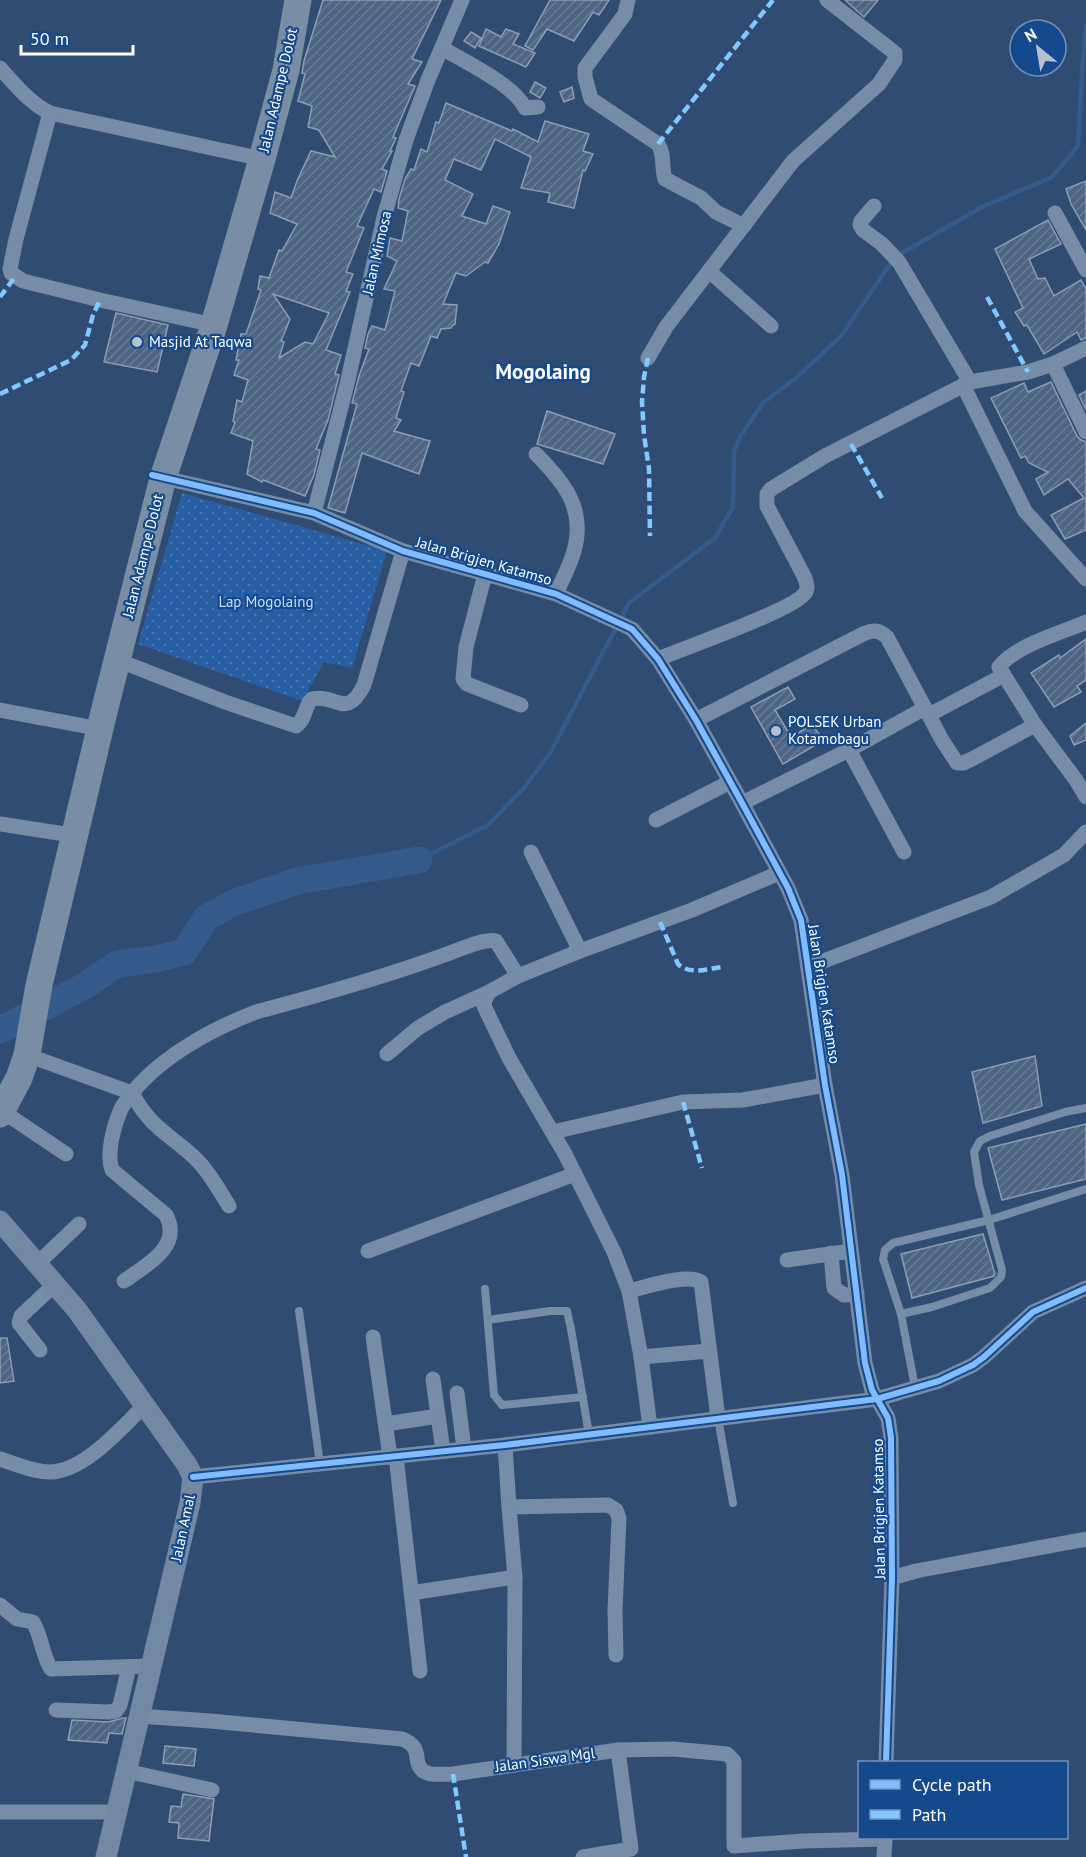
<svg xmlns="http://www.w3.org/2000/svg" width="1086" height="1857" font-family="'PT Sans',sans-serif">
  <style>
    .grass { fill: url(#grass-dots) }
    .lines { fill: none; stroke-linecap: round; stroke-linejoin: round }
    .stream { stroke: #355b8c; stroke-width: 4.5 }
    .river { stroke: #355b8c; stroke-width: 27 }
    .building { fill: url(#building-hatch); stroke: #8c9db4; stroke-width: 1.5; fill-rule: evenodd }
    .lane { stroke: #778ca6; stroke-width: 8 }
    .street { stroke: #778ca6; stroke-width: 15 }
    .secondary { stroke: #7388a2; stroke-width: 21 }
    .highway { stroke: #798da5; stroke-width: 27 }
    .quiet { stroke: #80caff; stroke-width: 4.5; stroke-dasharray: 9 4.5; stroke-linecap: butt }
    .cycleway-casing { stroke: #15498d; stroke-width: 10 }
    .cycleway { stroke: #80bcff; stroke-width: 6 }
    .poi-dot { fill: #b7c0ce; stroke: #15498d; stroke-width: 2 }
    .labels { text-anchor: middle; stroke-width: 4.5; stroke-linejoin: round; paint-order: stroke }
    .street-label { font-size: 15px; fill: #fff; stroke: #15498d }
    .poi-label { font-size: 15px; fill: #fff; stroke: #15498d; text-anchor: start }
    .park-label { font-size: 15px; fill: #c6defb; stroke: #15498d }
    .district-label { font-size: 21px; font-weight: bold; fill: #fff; stroke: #15498d }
  </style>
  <defs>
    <pattern id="grass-dots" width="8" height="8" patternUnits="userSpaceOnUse" patternTransform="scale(1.5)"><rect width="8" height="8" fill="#285fa4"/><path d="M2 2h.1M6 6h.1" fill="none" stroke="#4877b2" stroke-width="1.8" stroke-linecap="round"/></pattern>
    <pattern id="building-hatch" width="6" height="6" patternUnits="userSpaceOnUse" patternTransform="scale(1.5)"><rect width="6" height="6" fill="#4d6482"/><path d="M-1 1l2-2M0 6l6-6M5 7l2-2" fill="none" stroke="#687b95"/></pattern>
  </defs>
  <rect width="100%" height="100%" fill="#304c72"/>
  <polygon class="grass" points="182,493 387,551 352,668 324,662 302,701 138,644"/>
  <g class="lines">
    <polyline class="stream" points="419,860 488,825 524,788 550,753 629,603 715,538 733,507 734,451 740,437 763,403 796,378 841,336 895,257 984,206 1052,177 1078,146 1082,72 1086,26"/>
    <polyline class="river" points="0,1030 83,987 117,964 156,959 184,952 206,918 233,903 297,881 419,860"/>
  </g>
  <g class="building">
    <path d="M323 0H441L412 59 422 62 408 84 415 86 393 137 396 138 390 151H392L382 169 387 171 381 192 374 189 357 226 364 228 346 272 353 274 346 291 350 292 326 350 341 355 335 374 339 375 328 420 316 449 320 450 314 475 305 496 263 480 262 482 247 474 253 441 231 433 235 423 233 421 237 400 242 402 248 380 234 375 239 360H236L241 334H246L261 290 258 289 260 276 269 278 279 250 282 251 297 224 270 213 275 192 291 198 297 181 311 151 335 157 319 130 308 127 312 106 298 101 305 74 302 73 304 61ZM273 294 329 313 313 344 305 342 279 358 284 342 281 341 290 319Z"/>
    <polygon points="550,0 609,0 599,15 593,12 574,41 547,29 533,50 525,46"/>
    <polygon points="845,0 878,0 864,17"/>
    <polygon points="486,29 501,37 506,29 519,34 513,44 535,53 526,67 479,46"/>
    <polygon points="471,32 481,38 475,48 464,41"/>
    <polygon points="535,82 546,88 540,98 530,92"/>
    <polygon points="572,87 574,98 564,102 560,92"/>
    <polygon points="446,103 512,131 513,129 538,142 545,121 582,132 589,134 583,151 593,154 585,171 583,170 574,208 548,202 550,193 521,188 531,157 495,139 481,170 454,159 445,180 473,194 462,216 486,224 493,206 510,212 499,244 488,263 485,262 466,276 456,273 443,304 457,305 455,324 452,326 451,328 441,329 437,338 431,336 419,366 411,363 401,391 404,392 396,418 401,420 394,431 430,441 419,474 362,453 345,513 328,508 357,404 352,403 359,376 369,349 365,348 368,334 372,326 385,330 395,291 384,289 397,261 387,256 390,238 402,241 408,211 398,208 399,199 405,179 411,169 414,170 421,149 427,152 436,122 439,123"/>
    <polygon points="1086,181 1086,230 1071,204 1066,189"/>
    <polygon points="1048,220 1061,244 1029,259 1038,279 1045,278 1054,296 1081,280 1086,289 1086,338 1081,340 1077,332 1044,354 1027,325 1024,326 1015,312 1023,308 995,249"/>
    <polygon points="116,313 168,325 157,372 104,362"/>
    <polygon points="1051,382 1077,436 1081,440 1086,442 1086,530 1065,539 1051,515 1084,498 1068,479 1044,495 1036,479 1048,472 1029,463 1025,456 1021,458 991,398 1024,383 1028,392"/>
    <polygon points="1086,391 1086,410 1079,395"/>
    <polygon points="547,411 615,434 603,464 537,444"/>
    <polygon points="1086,639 1086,680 1077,686 1081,692 1054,707 1031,673 1059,655 1060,658"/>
    <polygon points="788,687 795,699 775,710 791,737 812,725 824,740 783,764 751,707"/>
    <polygon points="1086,723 1086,740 1074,745 1070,736"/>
    <polygon points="1035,1056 1042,1106 983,1123 972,1072"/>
    <polygon points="1086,1124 1086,1179 1002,1200 988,1148"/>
    <polygon points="983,1234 995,1274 994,1276 912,1298 901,1254"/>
    <polygon points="0,1338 7,1338 14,1381 0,1383"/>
    <polygon points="123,1718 126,1718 122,1734 109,1733 107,1743 68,1740 72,1720 108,1722"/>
    <polygon points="165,1746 196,1749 194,1766 163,1763"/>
    <polygon points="183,1794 214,1799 209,1841 178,1838 179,1823 169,1822 171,1806 181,1807"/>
  </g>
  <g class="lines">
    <g class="lane">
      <polyline points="485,1289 494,1395 502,1405 583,1397"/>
      <polyline points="299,1311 320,1464"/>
      <polyline points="901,1314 883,1259 885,1250 893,1243 989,1220 1086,1189"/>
      <polyline points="488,1320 550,1311 567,1311 571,1329 589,1434"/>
      <polyline points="915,1387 901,1314 932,1307 990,1288 1001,1277 1002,1270 979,1185 974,1152 980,1141 990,1136 1065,1112 1086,1108"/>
      <polyline points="718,1418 733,1503"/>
    </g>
    <g class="street">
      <path d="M628 0 625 14 585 68V77L591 99 658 144C665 155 661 166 665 179L701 198 716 212 744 226"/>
      <path d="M442 48C465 62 513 84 525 108L538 107"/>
      <path d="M0 68C15 85 30 103 50 113L262 159"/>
      <polyline points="50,113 16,239 10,269 11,273 23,281 100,300 214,325"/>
      <polyline points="874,206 861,221 860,225 863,230 882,244 899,262 970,382"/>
      <polyline points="1055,213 1086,270"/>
      <polyline points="709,271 771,326"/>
      <polyline points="648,358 666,327 793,161 879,84 895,60 895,53 827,0"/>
      <polyline points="1053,364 1086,432"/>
      <polyline points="963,385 1025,511 1086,579"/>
      <path d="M536 454C564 482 586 509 574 551 570 566 562 580 556 594"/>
      <polyline points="156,476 314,513 403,551 556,594 632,629 658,659 696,720 742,803 788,888 801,920 825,1085 842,1175 865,1363 872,1390 888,1418 891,1438 892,1578 886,1762"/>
      <polyline points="314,513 348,380 384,217 406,140 428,80 462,0"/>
      <polyline points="485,574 466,647 463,679 467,684 521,705"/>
      <path d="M1086 622C1061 633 1016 645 999 667L1035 725 1076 780 1086 797"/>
      <path d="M112 658 225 702 296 726C306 719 304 707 312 699 336 693 346 721 364 685L403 551"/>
      <path d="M658 659C682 649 796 609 805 593 809 588 806 581 804 576L767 506V494L771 489 825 456 970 382 1028 372 1053 364 1086 348"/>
      <polyline points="0,710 90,727"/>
      <polyline points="929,715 1004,675"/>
      <path d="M696 720 865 633C874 630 879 630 887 637L942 740 957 763H963L970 760 1035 725"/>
      <polyline points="849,750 904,852"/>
      <polyline points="742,803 849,750 925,708"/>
      <polyline points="656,820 730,782"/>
      <polyline points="0,824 65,834"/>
      <polyline points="531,852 580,951"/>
      <polyline points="808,967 991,897 1064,855 1086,832"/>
      <polyline points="387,1054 418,1028 445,1012 489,992"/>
      <path d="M27 1055 132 1093C162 1056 212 1029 256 1012 320 995 385 977 447 954 459 950 484 938 496 941L518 976"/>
      <polyline points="2,1111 66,1154"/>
      <polyline points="553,1132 683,1102 743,1100 825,1085"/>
      <polyline points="368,1251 575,1174"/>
      <polyline points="831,1253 834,1288 844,1295 857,1294"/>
      <polyline points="787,1260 851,1251"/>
      <polyline points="37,1264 79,1224"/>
      <path d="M124 1281C146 1265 183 1247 166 1215L112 1170C106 1153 114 1125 121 1109 124 1103 129 1098 132 1093 151 1129 170 1134 197 1160 210 1173 219 1190 229 1206"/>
      <path d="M629 1291C645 1287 688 1273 701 1282L718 1418"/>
      <polyline points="373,1337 390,1457"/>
      <polyline points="40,1350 19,1323 21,1316 55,1284"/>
      <polyline points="641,1357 709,1351"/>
      <polyline points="433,1379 443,1451"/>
      <polyline points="457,1393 464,1449"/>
      <polyline points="386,1424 438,1416"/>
      <polyline points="650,1427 641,1357 629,1291 614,1252 565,1154 509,1058 484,1006 485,1000 489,992 518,976 580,951 692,910 779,873"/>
      <polyline points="505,1445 509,1507 608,1505 616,1510 619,1518 615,1611 616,1655"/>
      <polyline points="396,1456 420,1671"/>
      <path d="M0 1459C16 1464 33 1472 50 1472 85 1471 121 1428 145 1405"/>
      <polyline points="193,1477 505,1445 877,1399 939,1381 973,1365 984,1357 1033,1312 1086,1288"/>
      <polyline points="509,1507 515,1577 514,1765"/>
      <polyline points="892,1578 916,1571 1086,1539"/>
      <polyline points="411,1593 515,1577"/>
      <path d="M0 1605 17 1619 33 1622C42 1637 42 1655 51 1669L151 1666"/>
      <polyline points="56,1710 108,1712 116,1711 120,1705 129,1667"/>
      <path d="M139 1716 210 1721 402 1739C425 1748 411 1761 423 1771 430 1776 444 1774 453 1774L618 1750 673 1749 727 1754 734 1761V1846L803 1841 885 1839"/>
      <polyline points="126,1771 212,1790"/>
      <polyline points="0,1812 116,1812"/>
      <polyline points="583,1857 631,1849 618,1750"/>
      <polyline points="884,1857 885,1838"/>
    </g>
    <polyline class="secondary" points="0,1221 77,1310 187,1465 193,1477 190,1503 106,1857"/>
    <polyline class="highway" points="0,1114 19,1078 27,1055 39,985 102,720 163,478 214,325 262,159 286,70 298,0"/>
    <g class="quiet">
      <polyline points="658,144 773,0"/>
      <polyline points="0,297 15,277"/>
      <polyline points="987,297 1028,372"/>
      <polyline points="648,358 644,377 642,402 644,435 649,469 650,536"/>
      <polyline points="0,394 71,360 85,345 93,315 100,300"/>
      <polyline points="851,444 882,498"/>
      <path d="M660 922 678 964C690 975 706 969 722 967"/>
      <polyline points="683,1102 702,1168"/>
      <polyline points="453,1774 466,1857"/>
    </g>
    <defs>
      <g id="cycleway">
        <polyline points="152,475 314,513 403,551 556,594 632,629 658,659 696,720 742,803 788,888 801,920 825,1085 842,1175 865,1363 872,1390 888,1418 891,1438 892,1578 886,1762"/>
        <polyline points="193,1477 505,1445 877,1399 939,1381 973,1365 984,1357 1033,1312 1086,1288"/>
      </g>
    </defs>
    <use href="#cycleway" class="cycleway-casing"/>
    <use href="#cycleway" class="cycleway"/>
  </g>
  <g class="poi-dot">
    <circle cx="137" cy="342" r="6"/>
    <circle cx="776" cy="731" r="6"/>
  </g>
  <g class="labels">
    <g class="street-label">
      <text transform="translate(278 90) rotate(-77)" y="5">Jalan Adampe Dolot</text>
      <text transform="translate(377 253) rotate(-77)" y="5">Jalan Mimosa</text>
      <text transform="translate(143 556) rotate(-76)" y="5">Jalan Adampe Dolot</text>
      <text transform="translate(484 561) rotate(16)" y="5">Jalan Brigjen Katamso</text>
      <text transform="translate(824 994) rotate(81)" y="5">Jalan Brigjen Katamso</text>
      <text transform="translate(879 1509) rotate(-91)" y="5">Jalan Brigjen Katamso</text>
      <text transform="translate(183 1528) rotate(-78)" y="5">Jalan Amal</text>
      <text transform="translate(545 1760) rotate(-8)" y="5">Jalan Siswa Mgl</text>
    </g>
    <g class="poi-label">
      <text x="149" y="347">Masjid At Taqwa</text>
      <text x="788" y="727">POLSEK Urban<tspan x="788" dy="17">Kotamobagu</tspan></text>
    </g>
    <g class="park-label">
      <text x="266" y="607">Lap Mogolaing</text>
    </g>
    <g class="district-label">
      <text x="543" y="379">Mogolaing</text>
    </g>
  </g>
  <rect x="858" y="1761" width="210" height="78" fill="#15498d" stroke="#7392bb" stroke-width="1.5"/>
  <rect x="870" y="1780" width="30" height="9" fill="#80bcff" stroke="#7392bb" stroke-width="1.5"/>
  <text x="912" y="1791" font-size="18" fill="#ffffff">Cycle path</text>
  <rect x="870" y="1810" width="30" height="9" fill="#80caff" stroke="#7392bb" stroke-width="1.5"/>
  <text x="912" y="1821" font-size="18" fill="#ffffff">Path</text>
  <g transform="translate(1038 48) rotate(330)"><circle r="28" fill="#15498d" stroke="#7392bb" stroke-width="1.5"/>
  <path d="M0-4.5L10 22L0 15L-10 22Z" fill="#b7c0ce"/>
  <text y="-9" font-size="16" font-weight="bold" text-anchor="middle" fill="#ffffff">N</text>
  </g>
  <path d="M21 45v9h112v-9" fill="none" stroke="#ffffff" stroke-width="3"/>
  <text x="30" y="45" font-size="18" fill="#ffffff" stroke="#15498d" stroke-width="4.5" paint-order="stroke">50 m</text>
</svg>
